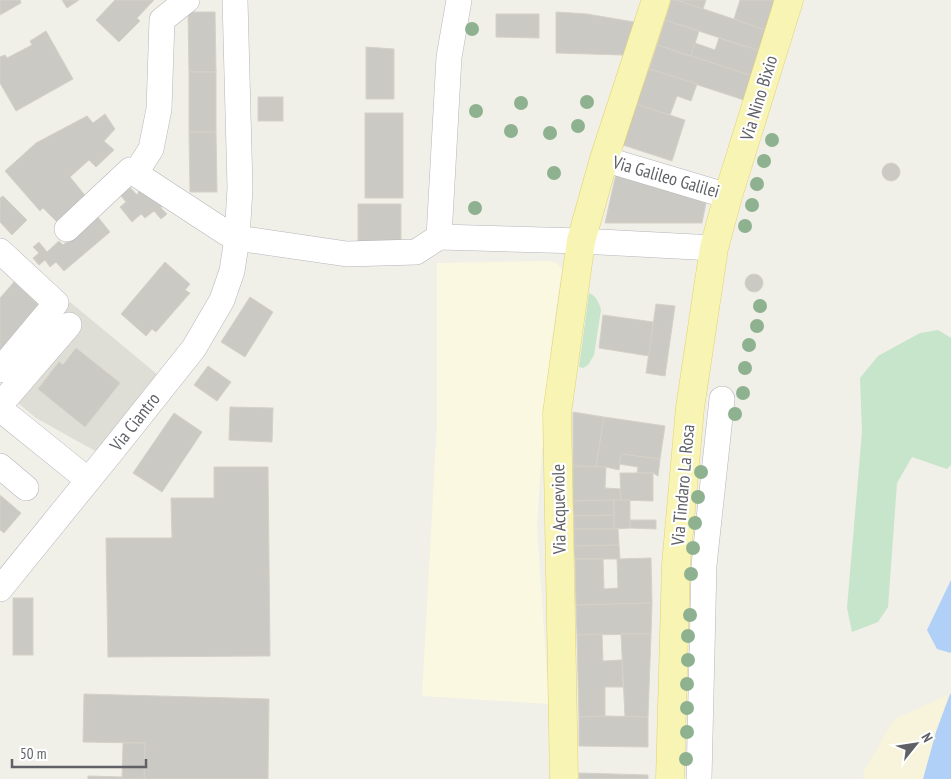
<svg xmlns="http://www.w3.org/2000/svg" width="951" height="779" font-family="'PT Sans Narrow',sans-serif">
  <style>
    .commercial { fill: #fbf8e1 }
    .education { fill: #dfded6 }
    .green { fill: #c7e5ca }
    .sand { fill: #f8f4db }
    .water { fill: #b0d0f8 }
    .building { fill: #cbc9c4; stroke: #d4d1c7 }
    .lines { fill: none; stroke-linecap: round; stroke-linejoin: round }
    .minor-casing { stroke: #b5b6bb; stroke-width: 26 }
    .major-casing { stroke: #e5d16b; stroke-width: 29 }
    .minor { stroke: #fff; stroke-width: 25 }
    .major { stroke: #f8f5b4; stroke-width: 28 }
    .tree { fill: #8eb28f }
    .labels { text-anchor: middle; stroke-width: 4.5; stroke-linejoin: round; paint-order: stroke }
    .street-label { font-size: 18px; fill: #5f6166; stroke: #fff }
  </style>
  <rect width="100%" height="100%" fill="#f0efe8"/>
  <polygon class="commercial" points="550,261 558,264 562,269 552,337 548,382 546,439 542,449 537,526 549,704 422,696 437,421 437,263"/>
  <polygon class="education" points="70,302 158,375 97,452 36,418 0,388"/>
  <g class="green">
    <path d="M589 293C596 296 599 302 601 310L594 355 588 365 583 368 579 367Z"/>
    <polygon points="938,330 951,338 951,465 947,469 912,457 897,483 888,607 878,622 852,632 847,608 862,432 860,378 878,356 920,333"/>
  </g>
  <polygon class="sand" points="950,694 936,732 923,779 863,779 865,769 894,719"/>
  <g class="water">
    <polygon points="951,580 951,653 937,649 927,630"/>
    <polygon points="950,694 951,694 951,779 923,779 936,732"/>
  </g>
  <g class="building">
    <polygon points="0,0 20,0 21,3 0,15"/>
    <polygon points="62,0 79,0 67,8"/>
    <polygon points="115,0 154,0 137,18 140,21 119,42 96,20"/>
    <polygon points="671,0 677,0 766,30 760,51 665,20"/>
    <polygon points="677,0 706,0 703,9"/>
    <polygon points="740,0 776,0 766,30 734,19"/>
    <polygon points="188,12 215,12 216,72 189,72"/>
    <polygon points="556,12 587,14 634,22 624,55 556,53"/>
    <polygon points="496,14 539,14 539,38 496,37"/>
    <polygon points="665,20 699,31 691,56 657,45"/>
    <polygon points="46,31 73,79 16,111 0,83 0,57 5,55 7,58 32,45 30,41"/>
    <polygon points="719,38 760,51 752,76 691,56 695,43 715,50"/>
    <polygon points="657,45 752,76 744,100 649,69"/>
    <polygon points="366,47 394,49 394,99 366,99"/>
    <polygon points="649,69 697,84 691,101 677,96 670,115 636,104"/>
    <rect x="189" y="72" width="27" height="60"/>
    <rect x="258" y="97" width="25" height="24"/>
    <polygon points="636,104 685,120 672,161 623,145"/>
    <rect x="365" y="113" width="38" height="85"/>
    <polygon points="105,114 115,129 104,141 114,150 96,167 89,160 70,177 88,199 59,224 43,208 40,211 5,171 36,143 87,116 93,123"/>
    <polygon points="189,132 216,132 217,192 190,192"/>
    <circle cx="891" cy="172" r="9"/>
    <polygon points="616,174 706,203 702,223 605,223"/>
    <polygon points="127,184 137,195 140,189 162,204 161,208 167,214 161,219 154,211 145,218 141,214 132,222 120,207 126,202 118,192"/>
    <polygon points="3,196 27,220 12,235 0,222 0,198"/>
    <polygon points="358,204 401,204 401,243 358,242"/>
    <polygon points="97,216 110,232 64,271 56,262 50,267 45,260 39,265 33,258 39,253 33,247 39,242 47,252 59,241 63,245"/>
    <polygon points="165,262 190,284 185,290 190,293 156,332 152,329 146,336 121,314"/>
    <circle cx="754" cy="283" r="9"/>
    <polygon points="14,282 40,306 6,352 2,348 0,350 0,298"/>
    <polygon points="250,297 273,312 245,357 221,342"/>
    <polygon points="656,304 675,306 665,376 646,373"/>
    <polygon points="603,315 653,322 649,356 599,348"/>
    <polygon points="76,348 120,383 85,427 38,389 59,362 63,365"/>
    <polygon points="208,366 231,382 217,401 194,385"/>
    <polygon points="230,407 273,408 272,442 229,440"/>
    <polygon points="573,412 604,417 596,467 573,466"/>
    <polygon points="174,413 202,432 162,492 133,473"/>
    <polygon points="604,417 665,426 660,459 621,454 619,470 606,467 596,467"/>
    <polygon points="621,454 660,459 658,476 653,473 637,473 638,467 619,464"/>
    <polygon points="573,466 606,467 605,488 621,489 621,500 573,501"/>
    <polygon points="214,467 268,467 270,656 108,657 106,538 172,538 171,498 214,498"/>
    <polygon points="620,473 653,473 653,501 621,500"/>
    <polygon points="0,495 21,513 4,533 0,530"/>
    <polygon points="614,500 614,515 574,516 573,501"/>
    <polygon points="614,500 630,500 630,528 614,529"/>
    <polygon points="614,515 614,529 574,529 574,516"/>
    <polygon points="630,520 656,520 656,529 630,528"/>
    <polygon points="574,529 618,529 619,545 574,546"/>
    <polygon points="619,545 620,559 575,559 574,546"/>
    <polygon points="651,558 652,603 576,605 575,559 603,559 604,589 618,588 617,559"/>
    <rect x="13" y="598" width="20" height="57"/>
    <polygon points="652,603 651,634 577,635 576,605"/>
    <polygon points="602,634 603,661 622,660 623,687 605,687 605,716 579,717 577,635"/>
    <polygon points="621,634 651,634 648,717 625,717"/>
    <polygon points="84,694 269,699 268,779 144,779 145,743 83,742"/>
    <polygon points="605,716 648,717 648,747 579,746 579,717"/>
    <polygon points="123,743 145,743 144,779 122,779"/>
    <polygon points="579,773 648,775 648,779 579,779"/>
    <polygon points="88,776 122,777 122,779 88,779"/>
  </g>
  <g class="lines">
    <defs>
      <g id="minor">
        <polyline points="459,0 449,57 439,237 581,241 714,248"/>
        <polyline points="604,159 728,196"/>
        <polyline points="135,174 151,149 159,109 162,20 187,0"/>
        <polyline points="67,229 130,170 225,232 237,238 347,254 416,252 439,237"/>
        <polyline points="0,251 56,303 0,370"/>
        <polyline points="0,405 69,325"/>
        <polyline points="0,409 88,480"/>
        <polyline points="0,466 26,488"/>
        <polyline points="0,589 112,451 194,348 222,300 232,271 237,238 240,188 235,0"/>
        <polyline points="699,779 704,565 722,399"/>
      </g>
      <g id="major">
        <polyline points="564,779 557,413 581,241 604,159 656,0"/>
        <polyline points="670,779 676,565 690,408 714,248 728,196 789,0"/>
      </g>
    </defs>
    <use href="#minor" class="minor-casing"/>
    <use href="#major" class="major-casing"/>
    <use href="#minor" class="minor"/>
    <use href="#major" class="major"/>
  </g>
  <g class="tree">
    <circle cx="472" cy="29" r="7"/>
    <circle cx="587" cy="102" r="7"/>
    <circle cx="521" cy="103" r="7"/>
    <circle cx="476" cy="111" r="7"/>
    <circle cx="578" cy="126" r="7"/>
    <circle cx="511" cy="131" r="7"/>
    <circle cx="550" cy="133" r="7"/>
    <circle cx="772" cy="140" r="7"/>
    <circle cx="764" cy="161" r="7"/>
    <circle cx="554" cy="173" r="7"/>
    <circle cx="757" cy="184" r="7"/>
    <circle cx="752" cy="205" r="7"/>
    <circle cx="475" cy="208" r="7"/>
    <circle cx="745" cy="226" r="7"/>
    <circle cx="760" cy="306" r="7"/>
    <circle cx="757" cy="326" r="7"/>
    <circle cx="749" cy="345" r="7"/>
    <circle cx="745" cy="368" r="7"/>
    <circle cx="743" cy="393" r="7"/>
    <circle cx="735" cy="414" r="7"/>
    <circle cx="701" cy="472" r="7"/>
    <circle cx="698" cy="497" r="7"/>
    <circle cx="695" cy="523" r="7"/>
    <circle cx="693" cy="548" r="7"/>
    <circle cx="691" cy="574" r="7"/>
    <circle cx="690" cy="615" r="7"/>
    <circle cx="688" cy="636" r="7"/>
    <circle cx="688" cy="660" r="7"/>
    <circle cx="687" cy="684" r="7"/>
    <circle cx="687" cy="708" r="7"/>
    <circle cx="687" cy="732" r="7"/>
    <circle cx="686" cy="759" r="7"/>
  </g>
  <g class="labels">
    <g class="street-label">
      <text transform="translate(759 98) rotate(-73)" y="6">Via Nino Bixio</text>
      <text transform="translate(666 177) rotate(16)" y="6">Via Galileo Galilei</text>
      <text transform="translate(135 422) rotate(-52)" y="6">Via Ciantro</text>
      <text transform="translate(683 485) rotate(-85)" y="6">Via Tindaro La Rosa</text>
      <text transform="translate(559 509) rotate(-91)" y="6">Via Acqueviole</text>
    </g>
  </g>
  <g transform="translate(916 744) rotate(60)" stroke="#ffffff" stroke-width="4" paint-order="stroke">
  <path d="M0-4L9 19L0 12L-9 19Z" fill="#5f6166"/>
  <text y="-8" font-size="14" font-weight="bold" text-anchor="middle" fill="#5f6166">N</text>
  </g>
  <path d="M12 759v8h134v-8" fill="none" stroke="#5f6166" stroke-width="2.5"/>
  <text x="20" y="759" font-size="15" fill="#5f6166" stroke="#ffffff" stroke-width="4" paint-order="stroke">50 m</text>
</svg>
